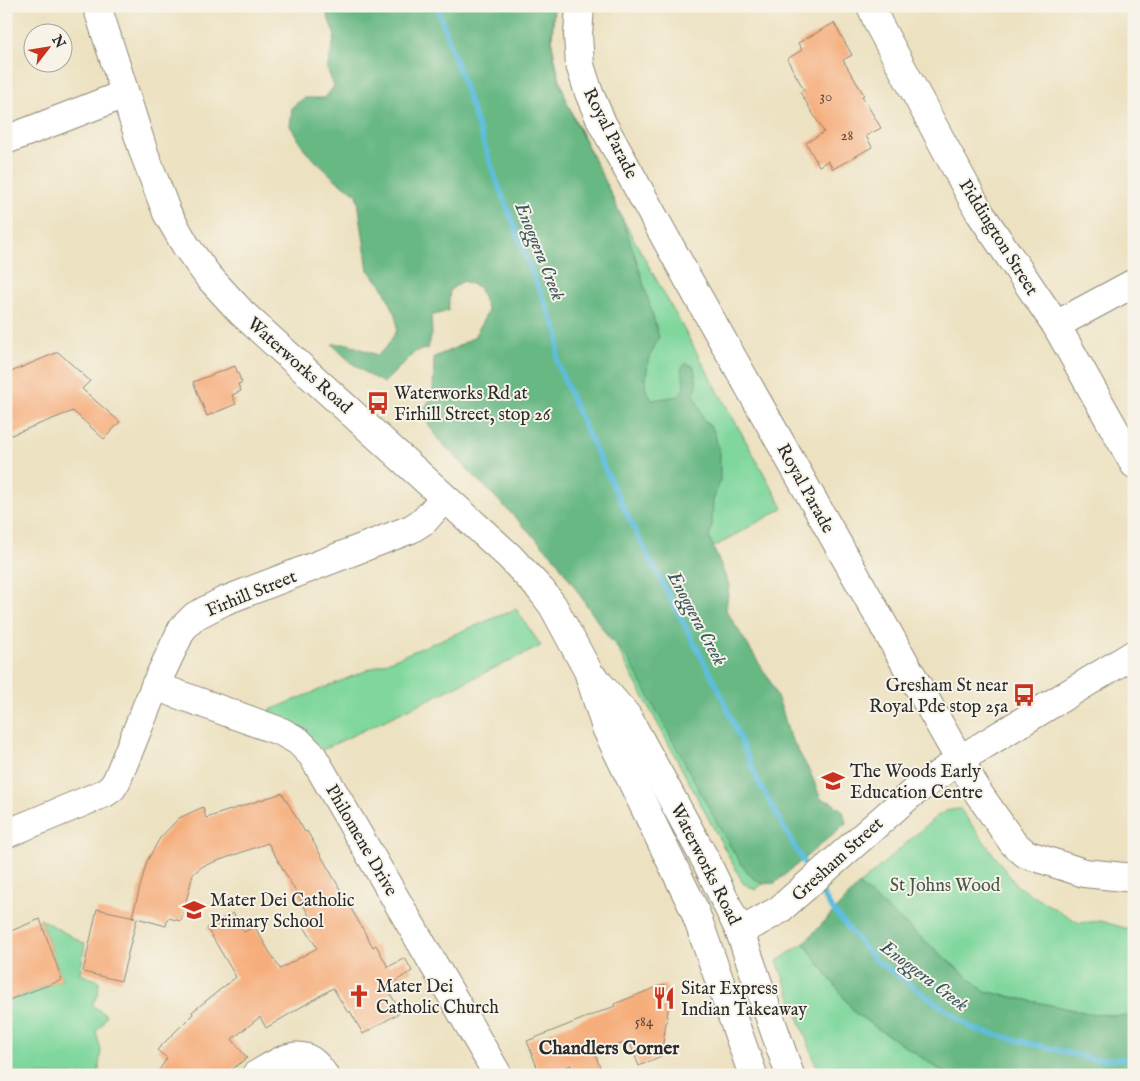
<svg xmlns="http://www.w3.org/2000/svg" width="1140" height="1081" font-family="'IM FELL English',serif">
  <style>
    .green { fill: #7fd79d; stroke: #558164 }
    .forest { fill: #67b884; stroke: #497258 }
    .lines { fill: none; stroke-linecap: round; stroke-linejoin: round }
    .stream { stroke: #5dbddc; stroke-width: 5.5 }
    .building { fill: #f6ad7b }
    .minor-casing { stroke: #8c8676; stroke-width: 30 }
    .major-casing { stroke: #8c8676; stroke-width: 30 }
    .minor { stroke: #fff; stroke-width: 28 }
    .major { stroke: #fff; stroke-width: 28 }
    .labels { text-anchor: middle; stroke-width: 4; stroke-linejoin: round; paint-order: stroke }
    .number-label { font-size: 15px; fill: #5e4c3f }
    .street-label { font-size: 18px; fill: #2b2b2b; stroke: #f7f3e8 }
    .poi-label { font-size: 18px; fill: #2b2b2b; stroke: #f7f3e8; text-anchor: start }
    .park-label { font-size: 18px; fill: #405648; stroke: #f7f3e8 }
    .water-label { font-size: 19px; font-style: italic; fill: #3a5760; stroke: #f7f3e8 }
    .neighbourhood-label { font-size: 19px; font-weight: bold; fill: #2b2b2b; stroke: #f7f3e8 }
  </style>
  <rect width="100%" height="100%" fill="#f7f3e8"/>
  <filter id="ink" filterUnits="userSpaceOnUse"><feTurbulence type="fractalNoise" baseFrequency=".02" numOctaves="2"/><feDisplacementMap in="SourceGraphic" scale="10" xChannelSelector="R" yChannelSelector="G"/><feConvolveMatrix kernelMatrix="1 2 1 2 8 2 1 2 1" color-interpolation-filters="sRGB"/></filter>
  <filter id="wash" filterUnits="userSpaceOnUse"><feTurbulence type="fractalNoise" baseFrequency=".0096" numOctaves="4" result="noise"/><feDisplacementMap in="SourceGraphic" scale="20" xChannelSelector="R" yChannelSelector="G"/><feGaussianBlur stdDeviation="1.12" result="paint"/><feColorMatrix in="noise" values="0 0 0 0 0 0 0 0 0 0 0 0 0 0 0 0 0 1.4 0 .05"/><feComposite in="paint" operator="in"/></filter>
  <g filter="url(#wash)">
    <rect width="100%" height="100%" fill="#ece1c0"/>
    <g class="green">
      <polygon points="554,6 552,44 559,76 567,103 621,216 783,508 680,566 520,158"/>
      <polygon points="516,609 541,646 322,750 287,721 268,711"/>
      <polygon points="673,617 769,879 755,890 743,883 613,640"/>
      <polygon points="960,809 1017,886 1079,923 1101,921 1134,931 1134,1017 1088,1013 984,991 859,885 937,816 948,810"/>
      <polygon points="40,919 85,944 80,974 99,981 98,994 92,1005 106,1015 102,1024 96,1032 101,1050 98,1075 6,1075 6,1001 62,980"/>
      <polygon points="804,943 856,1014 948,1075 820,1075 777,961"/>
    </g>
    <g class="forest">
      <path d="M324 6H554C553 18 551 32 552 44 558 107 599 160 621 217 637 256 647 297 659 337L648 360 645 388 652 400 679 396 685 386 681 369 686 363 694 367 697 385 694 394 704 420 713 429 720 452V481L713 501 712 525 709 537 729 585 726 610 770 681 782 709 789 734 810 772 821 799 831 802 843 811 846 823 775 883 762 884 747 873 725 838 628 658 608 637 555 558 437 438 422 413 433 394 434 357 455 348 474 337 488 311 479 287 463 281 450 290 448 311 431 316 432 334 428 348 415 352 384 383C363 373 348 361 332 344H348L377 355 386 348 397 330 396 315 382 286 368 270 357 194 337 181 307 153 290 126 292 107 304 98H325L334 86 327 69 335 36Z"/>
      <polygon points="859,885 984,991 1088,1013 1134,1017 1134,1075 948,1075 856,1014 804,943"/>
    </g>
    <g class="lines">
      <g class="stream">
        <polyline points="437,6 496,179 536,282 559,335 557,362 571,397 596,451 639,539 719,690 758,781 809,872"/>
        <polyline points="818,887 830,906 874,959 973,1029 1093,1059 1134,1059"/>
      </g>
    </g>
    <g id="blocks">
      <g class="building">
        <polygon points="834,23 852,55 843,60 864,95 862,96 881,128 866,136 872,147 833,169 828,161 819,166 806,143 824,132 800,92 804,90 787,59 802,50 798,43"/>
        <polygon points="58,352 90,381 82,389 120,422 104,439 73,411 6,437 6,374"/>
        <polygon points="235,366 242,383 238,384 241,391 232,395 236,404 207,416 193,382"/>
        <polygon points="282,793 305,832 307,831 373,947 376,945 388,967 405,958 412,971 386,987 401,1012 363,1034 350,1011 348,1013 333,988 266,1028 260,1017 232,1039 247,1058 224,1075 156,1075 167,1058 157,1050 193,1014 192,1012 236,977 207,928 233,913 244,932 254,926 280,969 317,948 300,920 309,915 268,843 203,866 193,874 181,921 168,918 166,926 137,918 121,981 83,972 97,909 135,917 132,917 147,861 160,838 179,818 203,807 206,818"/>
        <polygon points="40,919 62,980 6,1001 6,933"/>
        <polygon points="665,984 670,997 661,1056 639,1066 629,1041 595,1054 603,1075 575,1075 571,1065 545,1075 540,1075 527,1041 615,1006 614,1004"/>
      </g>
    </g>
  </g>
  <g filter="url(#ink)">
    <use href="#blocks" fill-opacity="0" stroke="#8c8676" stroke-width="1"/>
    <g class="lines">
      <defs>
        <g id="minor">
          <polyline points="580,6 578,35 580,65 589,93 602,123 688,279 979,794 1013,843 1026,854 1084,873 1134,878"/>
          <polyline points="871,6 879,25 980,213 1056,325 1134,464"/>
          <polyline points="6,140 125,94"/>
          <polyline points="1056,325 1134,283"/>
          <polyline points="155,686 282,732 298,741 312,755 498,1075"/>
          <polyline points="6,834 105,793 112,788 117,780 155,686 182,629 195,616 224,601 411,529 425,520 444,498"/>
          <polyline points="740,932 779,910 910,795 959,760 1134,654"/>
          <path d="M256 1075C282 1060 304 1042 324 1075"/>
        </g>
        <g id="major">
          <polyline points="97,6 144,153 167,213 186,246 208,276 242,313 509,556 541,590 553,606 588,671 606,728 694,909 753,1075"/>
          <polyline points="595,679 627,716 706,861 740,932 790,1075"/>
        </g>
      </defs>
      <use href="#minor" class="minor-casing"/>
      <use href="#major" class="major-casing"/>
      <use href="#minor" class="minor"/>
      <use href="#major" class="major"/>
    </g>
  </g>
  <defs>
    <symbol id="bus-bare" viewBox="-9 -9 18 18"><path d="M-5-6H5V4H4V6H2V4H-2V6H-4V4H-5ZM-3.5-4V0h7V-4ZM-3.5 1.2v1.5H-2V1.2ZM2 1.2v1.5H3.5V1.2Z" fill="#c8321e" stroke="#f7f3e8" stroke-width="2.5" paint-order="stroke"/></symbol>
    <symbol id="school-bare" viewBox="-9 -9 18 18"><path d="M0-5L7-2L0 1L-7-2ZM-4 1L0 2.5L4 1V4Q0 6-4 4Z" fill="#c8321e" stroke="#f7f3e8" stroke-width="2.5" paint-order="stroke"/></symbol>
    <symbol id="church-bare" viewBox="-9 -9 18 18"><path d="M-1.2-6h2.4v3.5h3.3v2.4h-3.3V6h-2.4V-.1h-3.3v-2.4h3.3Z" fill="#c8321e" stroke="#f7f3e8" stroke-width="2.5" paint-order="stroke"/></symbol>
    <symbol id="restaurant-bare" viewBox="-9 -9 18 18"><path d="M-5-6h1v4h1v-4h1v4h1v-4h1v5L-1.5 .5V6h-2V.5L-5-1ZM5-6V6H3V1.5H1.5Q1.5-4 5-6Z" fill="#c8321e" stroke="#f7f3e8" stroke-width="2.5" paint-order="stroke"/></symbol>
  </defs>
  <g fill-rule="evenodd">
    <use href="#bus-bare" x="362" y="387" width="32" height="32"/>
    <use href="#bus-bare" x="1008" y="679" width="32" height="32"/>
    <use href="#school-bare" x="817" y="765" width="32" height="32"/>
    <use href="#school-bare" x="178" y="894" width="32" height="32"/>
    <use href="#church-bare" x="343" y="980" width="32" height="32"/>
    <use href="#restaurant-bare" x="648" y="982" width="32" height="32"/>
  </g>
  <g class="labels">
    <g class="number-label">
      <text x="826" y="101">30</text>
      <text x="847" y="140">28</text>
      <text x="644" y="1026">584</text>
    </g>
    <g class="street-label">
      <text transform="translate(611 133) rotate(63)" y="6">Royal Parade</text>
      <text transform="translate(999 237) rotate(58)" y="6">Piddington Street</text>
      <text transform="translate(300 365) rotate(42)" y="6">Waterworks Road</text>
      <text transform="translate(806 488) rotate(61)" y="6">Royal Parade</text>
      <text transform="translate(251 593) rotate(-22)" y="6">Firhill Street</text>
      <text transform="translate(362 840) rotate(60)" y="6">Philomene Drive</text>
      <text transform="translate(837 859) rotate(-42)" y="6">Gresham Street</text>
      <text transform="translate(706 864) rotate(63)" y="6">Waterworks Road</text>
    </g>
    <g class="poi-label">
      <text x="394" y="399">Waterworks Rd at<tspan x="394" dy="21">Firhill Street, stop 26</tspan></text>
      <text x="1008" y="691" text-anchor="end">Gresham St near<tspan x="1008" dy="21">Royal Pde stop 25a</tspan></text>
      <text x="850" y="777">The Woods Early<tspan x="850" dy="21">Education Centre</tspan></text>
      <text x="210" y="906">Mater Dei Catholic<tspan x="210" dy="21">Primary School</tspan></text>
      <text x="376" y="992">Mater Dei<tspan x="376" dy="21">Catholic Church</tspan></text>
      <text x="681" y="994">Sitar Express<tspan x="681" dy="21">Indian Takeaway</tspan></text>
    </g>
    <g class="park-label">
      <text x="945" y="891">St Johns Wood</text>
    </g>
    <g class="water-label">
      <text transform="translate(541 251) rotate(68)" y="7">Enoggera Creek</text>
      <text transform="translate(698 618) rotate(62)" y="7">Enoggera Creek</text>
      <text transform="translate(925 975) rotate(37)" y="7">Enoggera Creek</text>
    </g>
    <g class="neighbourhood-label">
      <text x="609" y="1054">Chandlers Corner</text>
    </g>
  </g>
  <rect width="1140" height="1081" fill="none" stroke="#f7f3e8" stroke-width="25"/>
  <g transform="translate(48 48) rotate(59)"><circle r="24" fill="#f7f3e8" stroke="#a5a39c"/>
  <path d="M0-4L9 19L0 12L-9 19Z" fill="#c8321e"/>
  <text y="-8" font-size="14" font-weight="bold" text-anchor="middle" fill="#2b2b2b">N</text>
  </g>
</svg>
